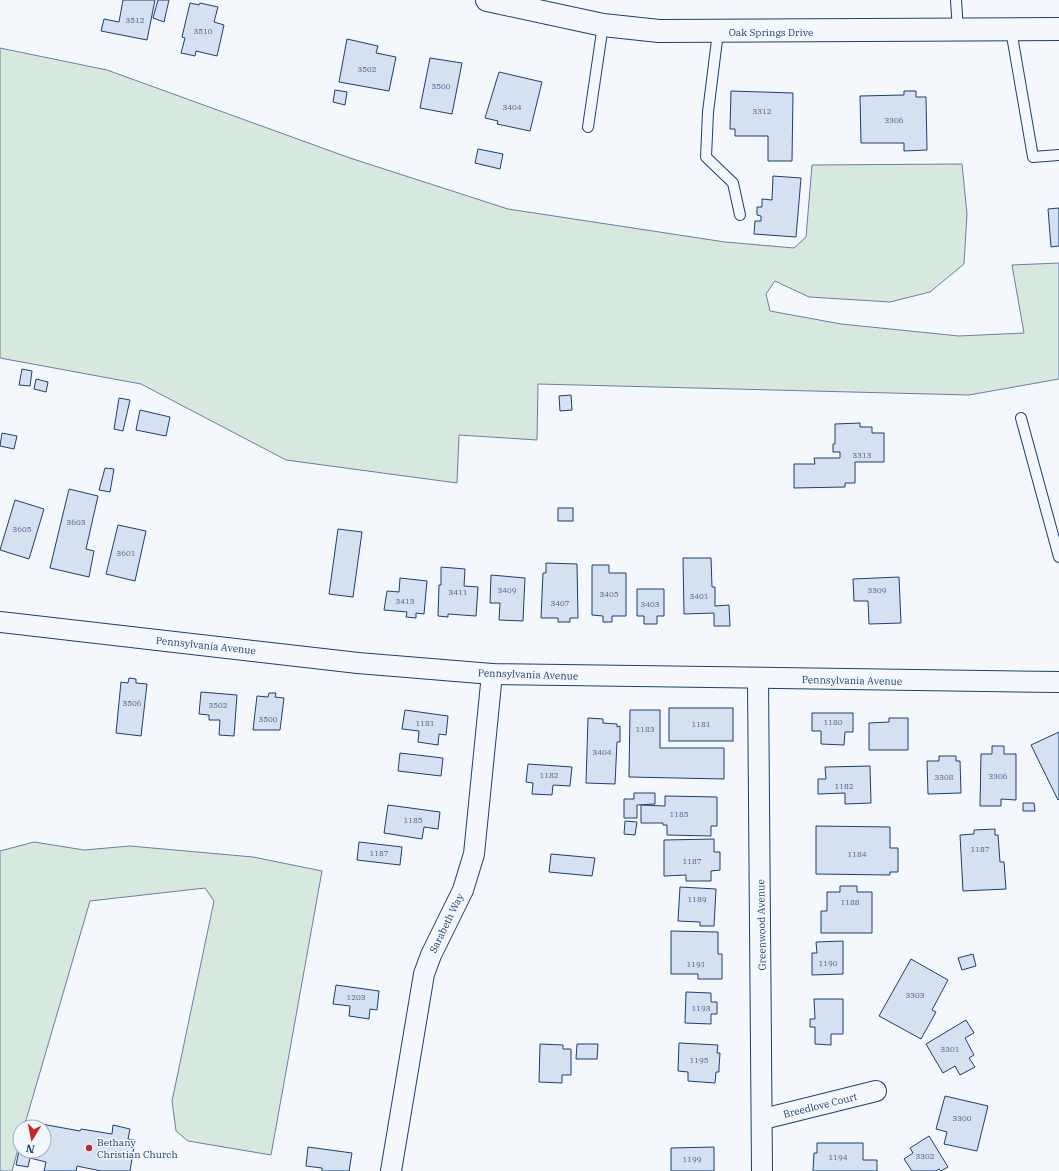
<svg xmlns="http://www.w3.org/2000/svg" width="1059" height="1171" font-family="'IBM Plex Serif',serif">
  <style>
    .green { fill: #d7e8df; stroke: #687fa3 }
    .building { fill: #d5e0f0; stroke: #1d3f73 }
    .lines { fill: none; stroke-linecap: round; stroke-linejoin: round }
    .service-casing { stroke: #1d3f73; stroke-width: 12 }
    .minor-casing { stroke: #1d3f73; stroke-width: 22 }
    .tertiary-casing { stroke: #1d3f73; stroke-width: 24 }
    .service { stroke: #f4f7fb; stroke-width: 10 }
    .minor { stroke: #f4f7fb; stroke-width: 20 }
    .tertiary { stroke: #f4f7fb; stroke-width: 22 }
    .poi-dot { fill: #c62828; stroke: #f4f7fb; stroke-width: 1.5 }
    .labels { text-anchor: middle; stroke-width: 3; stroke-linejoin: round; paint-order: stroke }
    .number-label { font-size: 8px; fill: #4b6792 }
    .street-label { font-size: 10px; fill: #1d3f73; stroke: #f4f7fb }
    .poi-label { font-size: 10px; fill: #1d3f73; stroke: #f4f7fb; text-anchor: start }
  </style>
  <rect width="100%" height="100%" fill="#f4f7fb"/>
  <g class="green">
    <polygon points="0,48 107,70 350,158 508,209 725,242 794,248 806,237 812,165 962,164 967,214 964,264 930,292 890,302 809,297 775,281 766,294 770,311 841,324 959,336 1024,333 1012,265 1059,263 1059,379 969,395 538,384 537,440 459,435 457,483 286,460 141,384 0,358"/>
    <polygon points="34,842 84,850 130,846 253,857 322,871 271,1155 188,1141 176,1131 172,1101 214,901 205,888 90,901 24,1127 20,1127 20,1142 12,1171 0,1171 0,851"/>
  </g>
  <g class="building">
    <polygon points="123,0 155,0 147,40 101,31 104,19 119,22"/>
    <polygon points="158,0 169,0 164,22 153,18"/>
    <polygon points="190,3 199,5 200,3 218,7 214,22 224,25 217,56 196,51 195,56 181,53 185,38 182,37"/>
    <polygon points="347,39 378,46 376,53 396,57 389,91 339,82"/>
    <polygon points="430,58 462,63 452,114 420,108"/>
    <polygon points="499,72 542,82 530,131 497,124 498,121 485,118"/>
    <polygon points="335,90 347,92 345,105 333,102"/>
    <polygon points="731,91 793,93 792,161 768,161 768,136 735,136 735,129 730,129"/>
    <polygon points="904,91 916,91 916,97 926,97 927,150 904,151 904,143 861,143 860,96 904,95"/>
    <polygon points="478,149 503,154 500,169 475,163"/>
    <polygon points="773,176 801,178 796,237 754,234 755,221 761,221 761,216 757,215 757,207 762,207 762,199 772,200"/>
    <polygon points="1059,208 1059,246 1051,247 1048,209"/>
    <polygon points="22,369 32,371 30,386 19,385"/>
    <polygon points="36,379 48,382 46,392 34,389"/>
    <polygon points="571,395 572,410 560,411 559,396"/>
    <polygon points="119,398 130,400 123,431 114,429"/>
    <polygon points="140,410 170,417 166,436 136,430"/>
    <polygon points="860,423 860,427 872,427 872,433 884,433 884,462 855,462 855,483 845,483 845,487 794,488 794,464 815,464 814,458 840,458 840,452 833,452 833,444 835,444 835,424"/>
    <polygon points="2,433 17,436 14,449 0,446"/>
    <polygon points="105,468 114,469 110,492 99,490"/>
    <polygon points="69,489 98,496 86,549 94,551 89,577 50,568"/>
    <polygon points="15,500 44,509 29,559 0,550"/>
    <rect x="558" y="508" width="15" height="13"/>
    <polygon points="118,525 146,531 135,581 106,574"/>
    <polygon points="338,529 362,532 353,597 329,594"/>
    <polygon points="683,558 711,558 712,587 715,587 715,606 729,605 730,626 714,626 714,613 684,614"/>
    <polygon points="546,563 577,564 578,618 570,618 570,622 558,622 558,618 541,618 543,573 546,573"/>
    <polygon points="592,565 609,565 609,573 626,573 626,616 612,616 612,622 603,622 603,616 592,615"/>
    <polygon points="441,567 465,569 464,586 478,587 476,616 448,614 448,617 438,616 439,585 441,585"/>
    <polygon points="491,575 525,578 523,621 499,620 500,603 490,603"/>
    <polygon points="899,577 901,623 869,624 868,601 854,601 853,579"/>
    <polygon points="400,578 427,581 424,614 416,613 416,618 406,617 407,612 384,610 387,591 399,592"/>
    <polygon points="637,589 664,589 664,616 657,616 657,624 644,624 644,616 637,616"/>
    <polygon points="129,678 136,679 136,683 147,684 141,736 116,733 121,682 128,683"/>
    <polygon points="201,692 237,695 234,736 219,735 220,720 209,720 209,715 199,714"/>
    <polygon points="269,693 276,693 275,697 284,698 280,730 253,730 257,696 268,697"/>
    <rect x="669" y="708" width="64" height="33"/>
    <polygon points="405,710 448,716 446,735 439,734 438,745 418,742 419,731 402,729"/>
    <polygon points="630,710 660,710 660,748 724,748 724,779 629,777"/>
    <polygon points="812,713 853,713 853,732 845,732 844,745 821,744 821,731 812,731"/>
    <polygon points="588,718 603,719 603,723 617,724 617,727 620,726 620,742 617,742 615,784 586,783"/>
    <polygon points="889,718 908,718 908,750 869,750 869,723 889,722"/>
    <polygon points="1059,732 1059,799 1058,800 1031,745"/>
    <polygon points="992,746 1004,746 1004,754 1016,754 1016,800 1001,799 1001,806 980,806 981,754 992,754"/>
    <polygon points="400,753 443,758 441,776 398,771"/>
    <polygon points="939,756 956,756 956,761 960,761 961,793 928,794 927,761 939,761"/>
    <polygon points="528,764 572,767 570,786 553,785 552,795 532,794 533,783 526,782"/>
    <polygon points="870,766 871,803 845,804 845,793 818,794 818,779 826,779 825,767"/>
    <polygon points="634,793 655,793 655,804 637,805 637,818 624,818 624,799 634,799"/>
    <polygon points="665,796 717,797 717,826 711,826 711,836 667,835 667,825 663,825 663,823 641,823 641,805 665,806"/>
    <polygon points="1023,803 1034,803 1035,811 1023,811"/>
    <polygon points="388,805 440,812 438,829 424,827 422,839 384,833"/>
    <polygon points="625,821 637,822 635,835 624,834"/>
    <polygon points="816,826 890,827 890,848 898,848 898,872 890,872 890,875 816,874"/>
    <polygon points="995,829 995,835 998,835 1000,862 1004,862 1006,889 963,891 960,835 974,834 974,830"/>
    <polygon points="714,839 714,852 720,852 720,870 711,871 711,881 686,881 686,875 664,876 664,840"/>
    <polygon points="359,842 402,847 400,865 357,860"/>
    <polygon points="551,854 595,858 592,876 549,872"/>
    <polygon points="840,886 857,886 857,892 872,892 872,933 821,933 821,911 827,911 827,892 840,892"/>
    <polygon points="680,887 716,889 714,926 700,926 700,922 678,921"/>
    <polygon points="671,931 718,932 718,954 722,954 722,979 698,979 698,974 671,974"/>
    <polygon points="843,941 843,974 812,975 812,953 817,953 816,942"/>
    <polygon points="973,954 976,966 962,970 958,958"/>
    <polygon points="911,959 948,980 932,1010 936,1012 921,1039 879,1016"/>
    <polygon points="336,985 379,991 377,1010 370,1009 369,1019 349,1016 350,1006 333,1004"/>
    <polygon points="686,992 711,993 711,1002 717,1002 717,1014 711,1014 711,1024 685,1023"/>
    <polygon points="814,999 843,999 843,1034 831,1034 831,1045 815,1044 815,1027 810,1027 810,1019 815,1019"/>
    <polygon points="966,1020 974,1033 965,1038 974,1055 969,1058 975,1067 960,1075 955,1066 943,1073 926,1044"/>
    <polygon points="679,1043 718,1045 717,1053 720,1053 719,1068 719,1072 716,1072 715,1083 688,1081 688,1072 678,1071"/>
    <polygon points="540,1044 563,1045 563,1049 571,1049 571,1075 562,1075 562,1083 539,1082"/>
    <polygon points="577,1044 598,1044 597,1059 576,1059"/>
    <polygon points="945,1096 988,1106 977,1151 944,1144 947,1132 936,1129"/>
    <polygon points="25,1121 80,1131 81,1129 112,1134 113,1125 130,1129 128,1139 135,1140 130,1171 101,1171 77,1166 76,1171 44,1171 46,1162 30,1158 28,1167 16,1165 20,1146 20,1151 44,1151 44,1127 24,1127"/>
    <polygon points="929,1136 948,1167 941,1171 939,1169 936,1171 912,1171 904,1159 913,1153 910,1148"/>
    <polygon points="817,1143 863,1143 863,1160 877,1160 877,1171 813,1171 814,1153 817,1153"/>
    <polygon points="308,1147 352,1153 349,1171 322,1171 322,1168 306,1166"/>
    <polygon points="714,1147 714,1171 671,1171 671,1148"/>
  </g>
  <g class="lines">
    <defs>
      <g id="service">
        <polyline points="956,0 958,30"/>
        <polyline points="1011,30 1033,157 1059,155"/>
        <polyline points="718,32 708,112 706,157 733,183 740,215"/>
        <polyline points="588,127 603,25"/>
        <polyline points="1021,418 1059,557"/>
      </g>
      <g id="minor">
        <polyline points="0,622 358,663 492,674 1059,682"/>
        <polyline points="758,679 762,1171"/>
        <polyline points="763,1119 876,1091"/>
        <polyline points="391,1171 424,974 431,955 463,890 474,854 492,674"/>
      </g>
      <polyline id="tertiary" points="487,0 603,25 659,31 1059,29"/>
    </defs>
    <use href="#service" class="service-casing"/>
    <use href="#minor" class="minor-casing"/>
    <use href="#tertiary" class="tertiary-casing"/>
    <use href="#service" class="service"/>
    <use href="#minor" class="minor"/>
    <use href="#tertiary" class="tertiary"/>
  </g>
  <circle class="poi-dot" cx="89" cy="1148" r="4"/>
  <g class="labels">
    <g class="number-label">
      <text x="135" y="23">3512</text>
      <text x="203" y="34">3510</text>
      <text x="367" y="72">3502</text>
      <text x="441" y="89">3500</text>
      <text x="512" y="110">3404</text>
      <text x="762" y="114">3312</text>
      <text x="894" y="123">3306</text>
      <text x="862" y="458">3313</text>
      <text x="76" y="525">3603</text>
      <text x="22" y="532">3605</text>
      <text x="126" y="556">3601</text>
      <text x="507" y="593">3409</text>
      <text x="877" y="593">3309</text>
      <text x="458" y="595">3411</text>
      <text x="609" y="597">3405</text>
      <text x="699" y="599">3401</text>
      <text x="405" y="604">3413</text>
      <text x="560" y="606">3407</text>
      <text x="650" y="607">3403</text>
      <text x="132" y="706">3506</text>
      <text x="218" y="708">3502</text>
      <text x="268" y="722">3500</text>
      <text x="833" y="725">1180</text>
      <text x="425" y="726">1181</text>
      <text x="701" y="727">1181</text>
      <text x="645" y="732">1183</text>
      <text x="602" y="755">3404</text>
      <text x="549" y="778">1182</text>
      <text x="998" y="779">3306</text>
      <text x="944" y="780">3308</text>
      <text x="844" y="789">1182</text>
      <text x="679" y="817">1185</text>
      <text x="413" y="823">1185</text>
      <text x="980" y="852">1187</text>
      <text x="379" y="856">1187</text>
      <text x="857" y="857">1184</text>
      <text x="692" y="864">1187</text>
      <text x="697" y="902">1189</text>
      <text x="850" y="905">1188</text>
      <text x="828" y="966">1190</text>
      <text x="696" y="967">1191</text>
      <text x="915" y="998">3303</text>
      <text x="356" y="1000">1203</text>
      <text x="701" y="1011">1193</text>
      <text x="950" y="1052">3301</text>
      <text x="699" y="1063">1195</text>
      <text x="962" y="1121">3300</text>
      <text x="925" y="1159">3302</text>
      <text x="838" y="1160">1194</text>
      <text x="692" y="1162">1199</text>
    </g>
    <g class="street-label">
      <text x="771" y="36">Oak Springs Drive</text>
      <text transform="translate(206 645) rotate(6)" y="4">Pennsylvania Avenue</text>
      <text transform="translate(528 674) rotate(2)" y="4">Pennsylvania Avenue</text>
      <text transform="translate(852 680) rotate(1)" y="4">Pennsylvania Avenue</text>
      <text transform="translate(446 923) rotate(-64)" y="4">Sarabeth Way</text>
      <text transform="translate(761 925) rotate(-91)" y="4">Greenwood Avenue</text>
      <text transform="translate(820 1105) rotate(-14)" y="4">Breedlove Court</text>
    </g>
    <g class="poi-label">
      <text x="97" y="1146">Bethany<tspan x="97" dy="12">Christian Church</tspan></text>
    </g>
  </g>
  <g transform="translate(32 1139) rotate(190)"><circle r="19" fill="#f4f7fb" stroke="#9eadc5"/>
  <path d="M0-3L7 15L0 10L-7 15Z" fill="#c62828"/>
  <text y="-6" font-size="11" font-weight="bold" text-anchor="middle" fill="#1d3f73">N</text>
  </g>
</svg>
